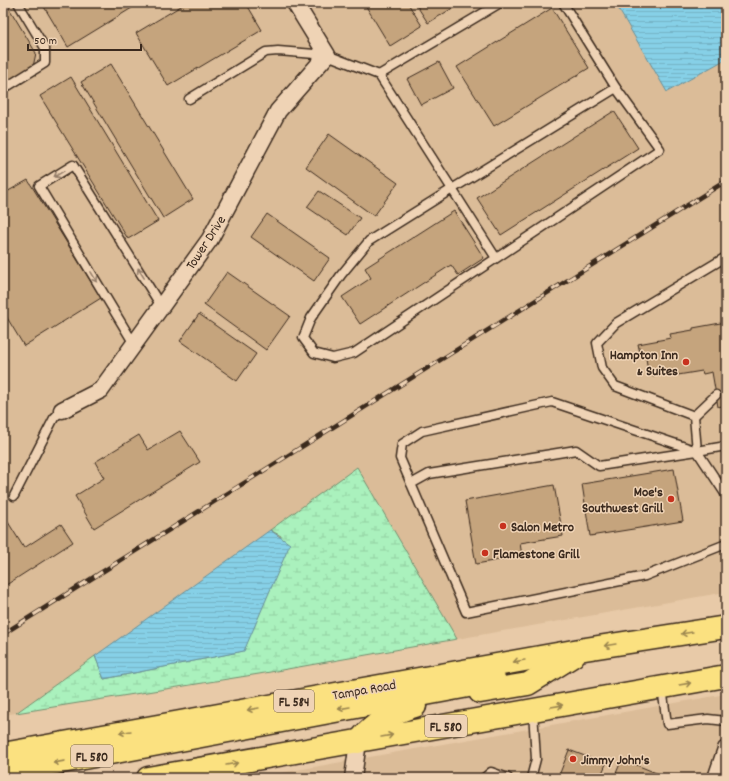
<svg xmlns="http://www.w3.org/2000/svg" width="729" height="781" font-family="Dekko,sans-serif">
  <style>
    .built { fill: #dbbc98 }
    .wetland { fill: url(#wetland-marsh); stroke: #728e6e }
    .water { fill: url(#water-rules); stroke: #688e97 }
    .building { fill: #c5a47d; stroke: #3b2a1e }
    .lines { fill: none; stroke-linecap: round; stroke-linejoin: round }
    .lane-casing { stroke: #3b2a1e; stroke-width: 11 }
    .street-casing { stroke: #3b2a1e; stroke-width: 19 }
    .primary-casing { stroke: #3b2a1e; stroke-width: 25 }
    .lane { stroke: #efd3b5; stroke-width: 8 }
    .street { stroke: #efd3b5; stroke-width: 16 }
    .primary { stroke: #fbe180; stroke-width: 22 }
    .rail-casing { stroke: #3b2a1e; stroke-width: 4.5 }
    .rail { stroke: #efd3b5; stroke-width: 3; stroke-dasharray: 9; stroke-linecap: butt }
    .oneway { stroke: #957e6a }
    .oneway2 { stroke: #9b864f }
    .poi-dot { fill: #c8321e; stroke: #efd3b5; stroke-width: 1.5 }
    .labels { text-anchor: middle; stroke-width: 3; stroke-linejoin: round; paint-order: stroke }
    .shield { fill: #efd3b5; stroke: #715d4b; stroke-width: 1 }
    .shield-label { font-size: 13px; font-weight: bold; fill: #3b2a1e }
    .street-label { font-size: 14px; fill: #3b2a1e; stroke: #efd3b5 }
    .poi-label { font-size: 14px; font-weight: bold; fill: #3b2a1e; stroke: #efd3b5; text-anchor: start }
  </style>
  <defs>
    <pattern id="wetland-marsh" width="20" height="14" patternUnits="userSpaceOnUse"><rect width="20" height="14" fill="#aaf1bd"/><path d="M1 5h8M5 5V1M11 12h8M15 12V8" fill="none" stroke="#93cfa2"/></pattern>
    <pattern id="water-rules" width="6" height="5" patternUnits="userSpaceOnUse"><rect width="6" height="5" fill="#86d0e7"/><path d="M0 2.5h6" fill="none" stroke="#75b3c6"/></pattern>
  </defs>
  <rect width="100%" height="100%" fill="#e8caa8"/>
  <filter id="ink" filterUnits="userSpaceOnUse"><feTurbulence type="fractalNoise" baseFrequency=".025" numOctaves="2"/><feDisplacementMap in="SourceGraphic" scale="8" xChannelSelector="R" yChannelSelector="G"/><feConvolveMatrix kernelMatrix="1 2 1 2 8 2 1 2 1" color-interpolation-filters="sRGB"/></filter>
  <g filter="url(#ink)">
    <g class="built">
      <polygon points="3,3 286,3 317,53 270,106 203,234 96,383 51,406 59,421 108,395 216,245 284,116 333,62 338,58 338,55 333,50 304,3 615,3 668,92 726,59 726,592 457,639 357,468 16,713 3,715"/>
      <polygon points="726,694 726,723 707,778 362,778 364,758"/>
      <polygon points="347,761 345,778 253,778"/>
    </g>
    <polygon class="wetland" points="357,467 457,639 259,674 16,713 95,656 104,679 243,651 281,536 270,530"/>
    <g class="water">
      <polygon points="615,3 726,3 726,59 667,92"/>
      <polygon points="270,530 290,544 244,651 104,679 95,656"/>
    </g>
    <g class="building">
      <polygon points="3,3 6,3 36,53 33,67 3,86"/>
      <polygon points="45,3 140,3 68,47 43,5"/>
      <polygon points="186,3 246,3 262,30 168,86 136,33"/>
      <polygon points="364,3 412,3 409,5 422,26 390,46"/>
      <polygon points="415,3 461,3 428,23"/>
      <polygon points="552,8 589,68 494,126 457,67"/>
      <polygon points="439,62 453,88 421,105 407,79"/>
      <polygon points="111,64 193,199 163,218 81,82"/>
      <polygon points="71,77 158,221 128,239 40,96"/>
      <polygon points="614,111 638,148 501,235 477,198"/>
      <polygon points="329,134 398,183 374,216 306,167"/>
      <polygon points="28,180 101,298 24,346 6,316 3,317 3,194"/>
      <polygon points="319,191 360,218 348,235 307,207"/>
      <polygon points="454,211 484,258 458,275 451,265 360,324 342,297 371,278 365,268"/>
      <polygon points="267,214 330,258 314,281 251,237"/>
      <polygon points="227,272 290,316 266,350 204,305"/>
      <polygon points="199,314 256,354 237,381 180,341"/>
      <polygon points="726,322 726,405 718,407 712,372 703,374 702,371 678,375 677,372 653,377 652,370 648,371 645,352 640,353 638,344 671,338 670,334 693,330 693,328"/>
      <polygon points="180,431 200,462 94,528 75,496 104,478 95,462 139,435 148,450"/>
      <polygon points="674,469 683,521 590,536 582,484"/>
      <polygon points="554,485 563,536 520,543 522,556 476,564 465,501"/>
      <polygon points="3,514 24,548 61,524 73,542 3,587"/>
      <polygon points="569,750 606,764 600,778 558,778"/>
      <polygon points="622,759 661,775 660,778 614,778"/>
    </g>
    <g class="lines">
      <defs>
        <g id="lane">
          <polyline points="500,3 379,75 452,189 616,88 563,3"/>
          <polyline points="3,89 45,63 45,48 18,3"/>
          <polyline points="189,99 266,52 278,51 327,55 379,75"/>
          <polyline points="496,258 452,189 369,241 341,275 311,318 303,338 314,353 333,358 354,353 660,149 616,88"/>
          <polyline points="134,344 39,186 73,165 161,306"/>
          <polyline points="694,416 716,395"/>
          <polyline points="726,446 697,451 726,495"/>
          <polyline points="697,451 694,416 615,386 602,368 597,343 616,323 726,257"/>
          <polyline points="411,484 429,474 576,450 599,466 697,451 552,402 422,431 402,444 400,458 466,612 645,576 726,544"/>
          <polyline points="14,496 54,418 62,410"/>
          <polyline points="662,688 667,724 708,719 726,721"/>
          <polyline points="484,778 491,772 508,778"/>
          <polyline points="531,778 536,759 533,711"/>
        </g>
        <g id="street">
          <polyline points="62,410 101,390 210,239 278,111 327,55 295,3"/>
          <polyline points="353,778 358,742"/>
          <polyline points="716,778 726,749"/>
        </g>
        <g id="primary">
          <polyline points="480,692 528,684 573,656"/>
          <path d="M358 742C375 722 391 713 415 706"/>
          <polyline points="3,754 585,649 726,627"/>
          <polyline points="3,773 495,681"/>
          <polyline points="148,778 726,676"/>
        </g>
      </defs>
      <use href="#lane" class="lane-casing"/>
      <use href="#street" class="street-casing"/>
      <use href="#primary" class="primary-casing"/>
      <use href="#lane" class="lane"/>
      <use href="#street" class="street"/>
      <use href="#primary" class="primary"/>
      <defs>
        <polyline id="rail" points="3,634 726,181"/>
      </defs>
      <use href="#rail" class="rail-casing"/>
      <use href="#rail" class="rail"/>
    </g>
    <defs><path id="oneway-shaft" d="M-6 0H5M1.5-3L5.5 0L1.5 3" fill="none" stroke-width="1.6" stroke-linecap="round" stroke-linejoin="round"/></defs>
    <g class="oneway">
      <use href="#oneway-shaft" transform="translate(59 174) rotate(149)"/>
      <use href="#oneway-shaft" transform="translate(141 273) rotate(-122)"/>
      <use href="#oneway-shaft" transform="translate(94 277) rotate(59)"/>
    </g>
    <g class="oneway2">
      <use href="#oneway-shaft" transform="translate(687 633) rotate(171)"/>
      <use href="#oneway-shaft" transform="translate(610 645) rotate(171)"/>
      <use href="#oneway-shaft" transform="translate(519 661) rotate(170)"/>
      <use href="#oneway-shaft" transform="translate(685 684) rotate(-10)"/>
      <use href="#oneway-shaft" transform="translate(557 706) rotate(-10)"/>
      <use href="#oneway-shaft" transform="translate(344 708) rotate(170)"/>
      <use href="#oneway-shaft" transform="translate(253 709) rotate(170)"/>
      <use href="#oneway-shaft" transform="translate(125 732) rotate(170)"/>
      <use href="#oneway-shaft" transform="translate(387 736) rotate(-10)"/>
      <use href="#oneway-shaft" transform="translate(59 762) rotate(169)"/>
      <use href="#oneway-shaft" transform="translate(232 764) rotate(-10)"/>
    </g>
  </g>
  <g class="poi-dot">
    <circle cx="686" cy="362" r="4"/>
    <circle cx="671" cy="499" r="4"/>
    <circle cx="503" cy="526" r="4"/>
    <circle cx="485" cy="553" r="4"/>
    <circle cx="573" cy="759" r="4"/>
  </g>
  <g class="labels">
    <g class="shield">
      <rect x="274" y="690" width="40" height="22" rx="3"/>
      <rect x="425" y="715" width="42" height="22" rx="3"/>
      <rect x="71" y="745" width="42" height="22" rx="3"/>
    </g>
    <g class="shield-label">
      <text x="294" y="706">FL 584</text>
      <text x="446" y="731">FL 580</text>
      <text x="92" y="761">FL 580</text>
    </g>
    <g class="street-label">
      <text transform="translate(205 242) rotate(-57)" y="5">Tower Drive</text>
      <text transform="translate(364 689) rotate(-10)" y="5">Tampa Road</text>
    </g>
    <g class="poi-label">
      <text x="678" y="359" text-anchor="end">Hampton Inn<tspan x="678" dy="16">&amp; Suites</tspan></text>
      <text x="663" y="496" text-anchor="end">Moe's<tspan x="663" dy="16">Southwest Grill</tspan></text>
      <text x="511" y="531">Salon Metro</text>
      <text x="493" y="558">Flamestone Grill</text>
      <text x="581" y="764">Jimmy John's</text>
    </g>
  </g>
  <rect width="729" height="781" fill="none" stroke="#efd3b5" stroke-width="16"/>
  <rect x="8" y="8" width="713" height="765" fill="none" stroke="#3b2a1e" stroke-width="1.5" filter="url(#ink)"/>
  <path d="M28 44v6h113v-6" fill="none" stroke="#3b2a1e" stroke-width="2"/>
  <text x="34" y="44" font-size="12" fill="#3b2a1e" stroke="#efd3b5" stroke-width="3" paint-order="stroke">50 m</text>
</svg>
